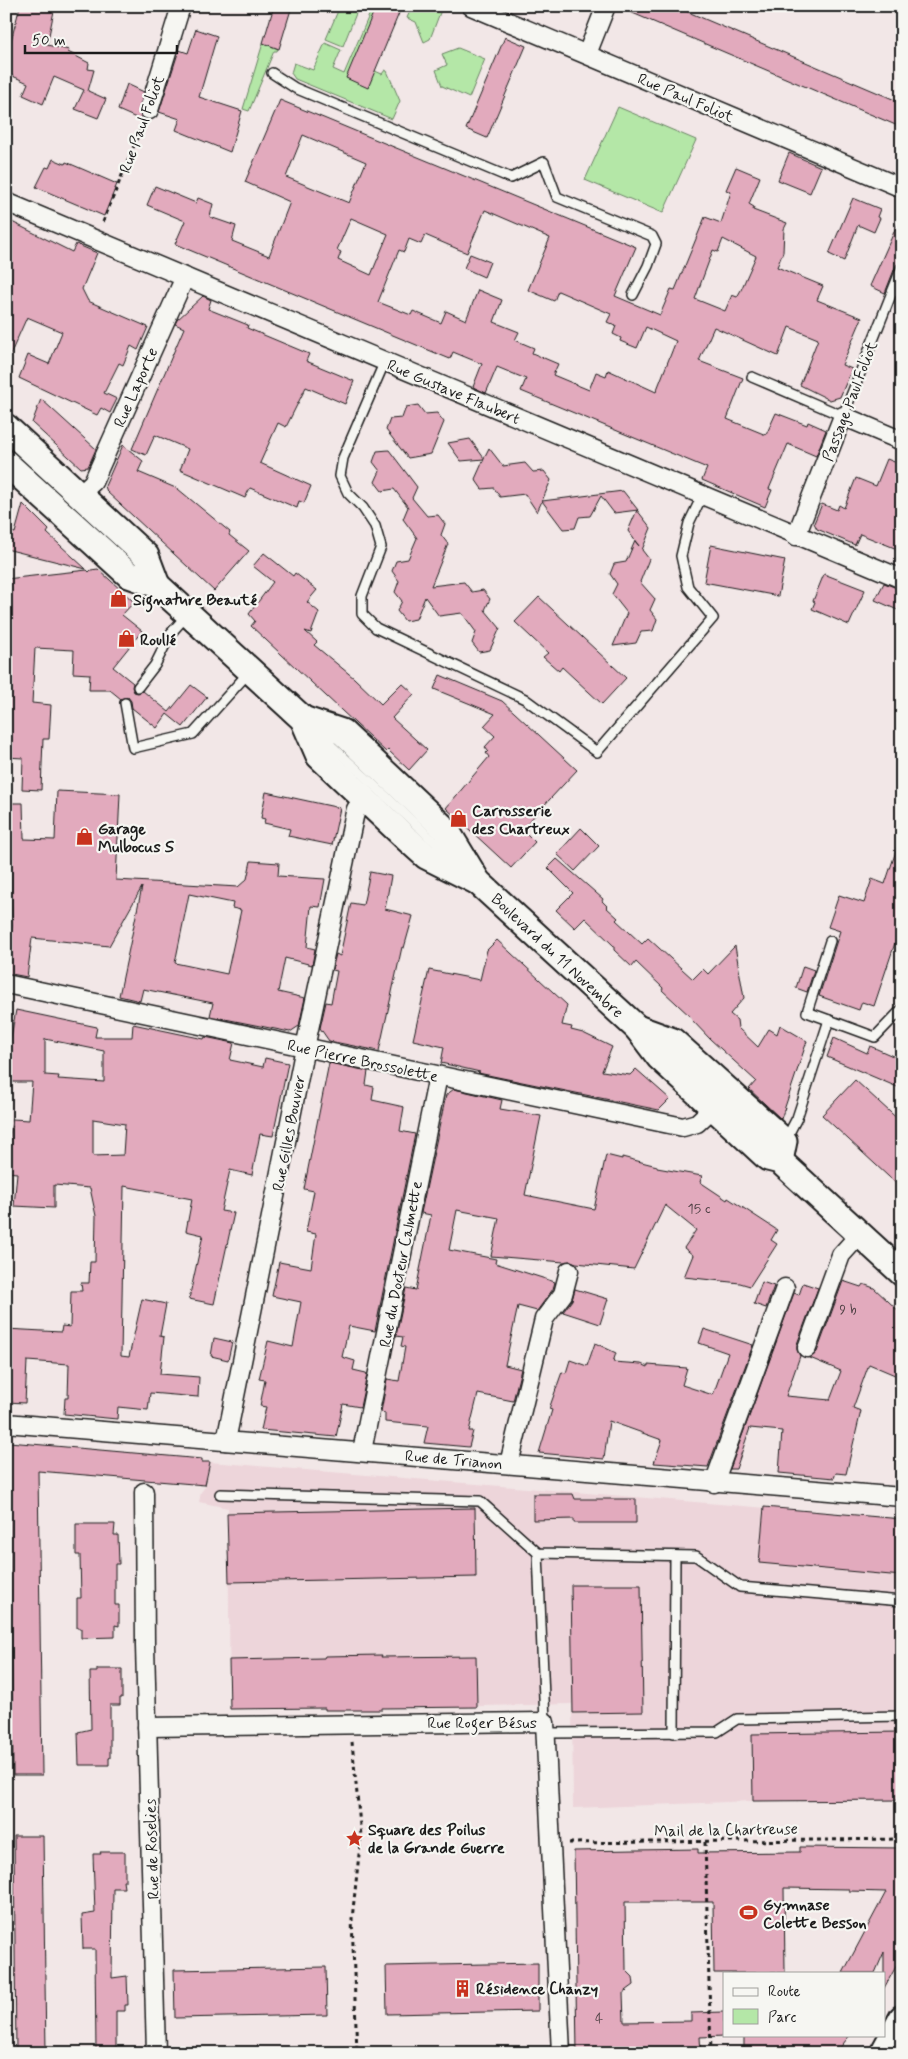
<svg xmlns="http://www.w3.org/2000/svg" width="908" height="2059" font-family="Mynerve,sans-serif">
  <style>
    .built { fill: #edd5da }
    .green { fill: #b4e7a7; stroke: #688262 }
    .building { fill: #e2aabd; stroke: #1c1c1c; fill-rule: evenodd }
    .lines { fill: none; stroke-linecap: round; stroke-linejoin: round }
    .lane-casing { stroke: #1c1c1c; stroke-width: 12 }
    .street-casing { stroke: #1c1c1c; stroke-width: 21 }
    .secondary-casing { stroke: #1c1c1c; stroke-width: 29 }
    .path { stroke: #1c1c1c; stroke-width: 3; stroke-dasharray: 4 4; stroke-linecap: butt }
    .lane { stroke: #f6f6f2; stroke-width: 9 }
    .street { stroke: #f6f6f2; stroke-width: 18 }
    .secondary { stroke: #f6f6f2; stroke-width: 25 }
    .labels { text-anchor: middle; stroke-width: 4.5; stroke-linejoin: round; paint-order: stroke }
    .number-label { font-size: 14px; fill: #4e4044 }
    .street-label { font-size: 16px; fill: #1c1c1c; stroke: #f6f6f2 }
    .poi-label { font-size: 16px; font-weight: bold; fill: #1c1c1c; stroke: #f6f6f2; text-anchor: start }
  </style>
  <rect width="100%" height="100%" fill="#f2e7e7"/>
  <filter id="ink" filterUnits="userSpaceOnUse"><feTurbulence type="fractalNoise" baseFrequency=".02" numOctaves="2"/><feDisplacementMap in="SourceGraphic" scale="10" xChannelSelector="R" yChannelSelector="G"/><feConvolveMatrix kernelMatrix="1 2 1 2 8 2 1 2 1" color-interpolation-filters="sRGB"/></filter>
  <g filter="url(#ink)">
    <polygon class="built" points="210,1462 902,1519 902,1800 753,1801 573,1808 572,1704 382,1708 382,1710 325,1710 325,1708 230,1709 228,1508 199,1502 201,1492 205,1487"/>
    <g class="green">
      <polygon points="340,6 359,6 343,46 326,39"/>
      <polygon points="373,6 376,6 375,71 382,74 385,70 387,71 400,101 392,119 295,79 291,73 294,63 313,70 325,43 341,50 333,69 344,74"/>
      <polygon points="412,6 433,6 441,10 430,39 424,42 416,22 407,18"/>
      <polygon points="263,43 278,49 277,51 274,51 249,111 243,109"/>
      <polygon points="458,48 485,59 469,98 442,86 436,70 447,65 442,54"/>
      <polygon points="618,107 696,140 663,213 585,180"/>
    </g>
    <g class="building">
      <polygon points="20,6 55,6 47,45 69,50 68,52 89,63 88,69 94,70 88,91 106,99 98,118 75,109 84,90 54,77 43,104 23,95 28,83 6,73 6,60"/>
      <polygon points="274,6 292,6 279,49 263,43"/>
      <polygon points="376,6 402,6 368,88 346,78"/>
      <polygon points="616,6 674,6 902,103 902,116 898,126"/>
      <polygon points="196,29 217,36 199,97 242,111 230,152 176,130 180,119 159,112 179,50 188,53"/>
      <polygon points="505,37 526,46 487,138 466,129"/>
      <polygon points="127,84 144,92 139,112 143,121 118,110"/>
      <path d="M280 100 636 247 615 296 660 315 671 289 675 290 705 217 721 223 731 192 726 190 736 167 760 177 749 204 754 207 753 210 787 223 784 229 783 252 777 267 823 286 817 300 862 318 842 365 852 369 840 397 830 400 800 385 818 339 789 327 778 356 714 327 699 361 743 378 727 419 766 435 776 413 807 425 808 422 826 430 816 456 788 444 769 489 772 490 765 507 702 480 707 468 521 391 526 379 497 367 486 393 473 387 482 364 453 352 450 359 175 244 185 221 147 205 155 186 196 203 198 198 213 204 210 217 236 226 232 241 269 256 290 202 245 182ZM303 135 366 162 349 203 286 177ZM485 210 550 238 528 290 554 301 558 291 611 314 607 322 616 326 613 334 621 338 620 341 637 348 646 327 676 341 656 392 608 370 606 376 596 372 589 390 553 375 558 364 532 353 534 348 515 340 519 332 494 322 502 300 478 290 466 320 446 311 441 323 413 311 411 315 378 302 399 250 404 252 409 239 421 244 425 235 467 253ZM351 218 388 234 371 275 338 260 341 252 337 250ZM723 239 756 256 741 290 737 297 732 295 725 311 695 299 713 250 718 252Z"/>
      <polygon points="789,153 821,167 810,193 778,180"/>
      <polygon points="53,159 65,164 66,162 117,184 104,216 36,187 46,167 49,168"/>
      <polygon points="853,198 880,209 877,217 880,218 874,232 858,225 844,261 829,254"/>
      <polygon points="902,214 902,261 896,265 885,293 870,286"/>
      <polygon points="6,219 72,252 76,244 97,253 82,289 88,301 148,327 138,350 131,346 123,365 119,363 104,393 117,399 110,413 101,408 97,415 19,378 28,355 49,364 62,332 27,317 6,364"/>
      <polygon points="470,254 490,262 484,277 464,268"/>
      <polygon points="203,296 211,300 208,309 248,325 247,328 309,354 306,361 354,381 345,404 306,387 286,427 278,423 260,463 311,486 304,503 299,501 297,508 250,488 245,498 180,470 188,449 155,435 146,455 132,449 184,328 175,324 177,320"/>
      <polygon points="41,399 96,449 88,467 81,468 32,423"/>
      <polygon points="418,405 425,414 437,413 444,422 431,454 408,458 386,430 390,419 402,418 406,407"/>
      <polygon points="470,439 484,458 489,448 503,466 525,463 533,472 544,471 551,480 542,501 623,491 638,510 614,513 601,496 590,516 579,517 575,528 563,529 542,501 537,512 525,494 500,497 494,488 482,489 475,479 484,459 461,461 448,443"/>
      <polygon points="123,445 143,461 138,472 178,489 230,532 229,535 249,551 214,591 107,492 105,486"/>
      <polygon points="389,450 417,487 412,498 427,516 438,515 445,524 441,535 448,544 431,586 464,582 472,592 483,590 490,599 485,610 500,628 490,650 479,652 472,643 476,632 462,613 439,616 425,597 416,619 405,621 397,611 402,601 395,592 399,581 392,571 396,561 408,559 417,538 403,519 408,507 394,489 382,491 375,482 380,471 373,462 377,451"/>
      <polygon points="887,459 902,465 902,551 860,534 855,545 817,529 814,523 822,504 837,510 839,505 844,508 856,478 876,486"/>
      <polygon points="23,504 49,530 47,533 86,569 6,549 6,530 15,533"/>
      <polygon points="637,510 651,528 642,550 649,559 640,582 655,599 650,610 657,619 653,631 641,632 636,643 613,646 627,613 612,594 617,584 610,574 614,564 626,562 635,541 639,546 628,531"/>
      <polygon points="711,545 785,560 778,596 704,582"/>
      <polygon points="264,553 293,576 295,573 317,590 307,602 319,612 311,633 305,631 317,642 314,645 354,678 381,704 402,683 414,694 392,718 427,750 409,770 388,750 386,752 251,626 255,621 249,614 273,582 253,566"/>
      <polygon points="98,569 134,602 122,615 142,631 113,667 133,683 132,687 134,692 138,693 143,691 169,712 191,685 207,697 183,727 167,714 157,728 132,708 131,701 128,697 121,699 110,690 89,690 90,674 73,673 74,650 35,648 32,703 51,705 49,739 43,739 41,790 22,789 23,758 6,757 6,579 87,570 89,572 91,570"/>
      <polygon points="824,574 865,590 849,625 812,609 815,602 813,601"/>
      <polygon points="884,583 902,590 902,612 875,600"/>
      <polygon points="539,597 626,678 602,704 562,667 559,671 543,657 548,653 515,622"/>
      <polygon points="440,675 502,701 577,770 524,827 527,830 525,832 535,842 511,868 446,808 489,757 486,753 488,751 485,747 495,736 484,726 495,714 434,689"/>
      <path d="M57 791 120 794 116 880 238 887 247 879 251 861 279 863 278 876 325 879 320 907 311 906 307 947 315 949 312 965 285 958 278 992 305 998 299 1026 290 1032 210 1016 213 1003 143 989 140 1001 119 996 142 887 109 946 32 938 27 977 6 973 12 926 11 860H6L8 803H23L24 839 55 840ZM189 894 233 903 232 908 241 910 227 974 175 963Z"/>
      <polygon points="266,792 340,808 332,845 288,836 290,829 264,823 265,819 261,818"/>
      <polygon points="581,828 599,846 575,871 557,854"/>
      <polygon points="899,842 902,843 902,922 874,1006 862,1002 859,1010 819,996 840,931 828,927 839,895 864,903 872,879 885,884"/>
      <polygon points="557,859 603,899 602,901 607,906 606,907 618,918 616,920 642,944 648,938 693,979 703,969 708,974 735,946 744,998 730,1014 737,1020 738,1028 758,1047 769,1029 777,1034 780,1025 807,1041 781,1119 749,1089 756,1081 710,1039 691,1019 692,1018 662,990 663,988 636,962 632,967 614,950 614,946 585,918 575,928 556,910 573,893 548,868"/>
      <polygon points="370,872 391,876 385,909 413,916 404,948 402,947 379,1051 329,1041 320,1028 326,1002 331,1003 337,971 332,970 336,954 340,956 351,903 363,905"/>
      <polygon points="497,940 567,1005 562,1025 572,1027 571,1030 583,1033 612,1047 602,1071 630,1075 636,1069 670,1099 659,1110 478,1073 480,1072 441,1063 444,1047 413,1040 429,970 480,980 487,950"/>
      <polygon points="803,966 814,970 807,992 796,988"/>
      <path d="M16 1010 97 1027 95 1037H132L133 1024 204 1039 205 1037 234 1043 230 1060 263 1067 265 1058 288 1063 273 1136 260 1134 252 1175 230 1170 221 1211 234 1213 214 1304 189 1299 203 1235 186 1231 192 1199 124 1186 121 1356 129 1357 142 1299 166 1304 160 1336 164 1337 160 1374 199 1377 198 1397 150 1393 148 1410 118 1407 117 1419 64 1414 65 1398H68L69 1364 27 1361 25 1403 6 1402V1329L61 1332 62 1326 70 1327 71 1291H82L81 1283H89L90 1262H95L96 1216 90 1188 54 1185V1208L14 1206 17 1173 6 1172V1137H10L12 1119 29 1120 32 1082H6V1053H8ZM45 1039 104 1051V1082L58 1079 59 1076 45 1075ZM93 1119 125 1124 123 1155 93 1156Z"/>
      <polygon points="834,1038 867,1053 870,1046 902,1060 902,1089 827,1057"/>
      <polygon points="329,1063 368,1071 366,1085 374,1087 372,1100 404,1107 400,1131 415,1134 375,1331 349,1326 342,1357 355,1361 353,1370 366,1373 367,1375 360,1407 343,1404 336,1437 261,1430 266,1407 260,1406 265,1380 259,1379 268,1341 293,1347 301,1302 272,1296 279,1262 311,1268 316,1234 306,1232 314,1191 304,1189"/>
      <polygon points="855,1080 902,1123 902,1189 822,1115"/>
      <polygon points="454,1089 502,1100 500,1109 541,1116 525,1195 594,1209 606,1155 622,1159 622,1157 657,1166 657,1168 702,1176 700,1182 727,1200 728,1198 777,1230 771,1240 777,1244 750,1286 740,1283 684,1277 693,1255 684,1248 696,1230 665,1205 634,1269 576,1263 571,1261 564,1262 491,1256 499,1218 457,1210 449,1250 496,1259 495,1263 555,1282 553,1289 537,1311 518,1306 505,1365 521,1369 513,1401 478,1394 469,1431 473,1431 469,1447 424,1443 428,1426 385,1422 385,1413 381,1412 387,1379 399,1381 405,1347 401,1346 403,1337 396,1336 406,1288 416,1290 431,1215 421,1213 446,1095"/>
      <polygon points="843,1281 861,1287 863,1284 874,1288 902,1314 902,1378 869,1364 853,1408 861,1411 846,1474 836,1473 834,1478 779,1473 782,1431 750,1428 736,1469 730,1469 794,1293 799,1295 803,1283 818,1288 797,1344 797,1350 800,1356 786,1396 830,1400 841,1371 810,1358 817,1352"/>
      <polygon points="762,1282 774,1286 766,1308 754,1304"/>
      <polygon points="575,1289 608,1299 600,1324 563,1312 572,1300"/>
      <polygon points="704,1329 753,1345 708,1467 654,1463 662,1440 609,1421 604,1459 539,1453 552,1410 549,1409 562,1372 566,1373 570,1360 587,1366 595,1343 616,1353 613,1362 641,1364 648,1367 648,1365 687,1368 682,1385 713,1395 728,1353 699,1343"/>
      <polygon points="214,1338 232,1342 228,1360 211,1356"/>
      <polygon points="9,1442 202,1459 202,1462 210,1462 205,1485 38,1471 42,1775 13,1775"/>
      <polygon points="533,1494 573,1494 575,1499 636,1499 636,1523 574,1523 574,1519 533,1520"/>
      <polygon points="764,1507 902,1519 902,1576 759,1563"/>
      <polygon points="475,1508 476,1577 229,1582 227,1513"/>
      <polygon points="76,1524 115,1524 114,1535 118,1535 119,1564 115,1564 115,1605 119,1605 119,1626 115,1625 115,1637 81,1638 81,1628 77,1628 77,1598 81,1598 80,1555 76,1555"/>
      <polygon points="571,1585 641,1585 643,1712 573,1713"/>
      <polygon points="382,1655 381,1657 476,1656 477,1707 382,1708 382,1710 325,1710 325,1708 230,1709 229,1660 324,1658 325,1656"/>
      <polygon points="97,1669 122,1669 122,1698 120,1698 120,1705 110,1705 110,1758 109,1758 109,1765 79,1765 78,1732 91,1729 90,1672 97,1672"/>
      <polygon points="902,1732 902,1800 753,1801 752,1734"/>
      <polygon points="14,1836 43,1836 46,2053 16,2053"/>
      <polygon points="800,1847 902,1848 902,1956 884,1988 884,1952 875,1973 843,1973 886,1892 849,1891 849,1889 784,1888 785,1973 714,1973 713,1902 625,1902 626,1970 633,1977 634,1985 623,1993 624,2022 691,2021 691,2013 724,2012 724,2036 700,2037 701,2053 577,2053 574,1851 698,1849 698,1853 800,1852"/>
      <polygon points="100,1852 125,1852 125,1881 123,1881 124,1888 113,1888 112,1978 127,1976 128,2005 125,2005 125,2011 116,2011 116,2053 96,2053 95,1949 83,1949 82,1915 95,1913 93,1854 101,1854"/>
      <polygon points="538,1963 538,2011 387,2014 386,1966"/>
      <polygon points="326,1967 327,2015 175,2018 174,1970"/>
      <polygon points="744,2035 850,2035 836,2053 744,2052"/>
    </g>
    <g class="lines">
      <defs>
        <g id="lane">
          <polyline points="272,73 295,88 511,178 544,162 557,197 652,236 656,244 648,266 633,295"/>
          <polyline points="385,361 343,458 340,476 348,493 363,508 375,526 381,547 362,596 362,614 376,628 525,699 597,752 713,618 688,587 681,556 689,523 702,496"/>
          <polyline points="752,377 843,416 902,267"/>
          <polyline points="138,687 155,665 171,633 187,615"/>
          <polyline points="125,703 133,748 193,734 250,671"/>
          <polyline points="318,733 453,859"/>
          <polyline points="829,1020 807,1012 830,941"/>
          <polyline points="786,1139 797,1118 829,1020 875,1037 902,1009"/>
          <polyline points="220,1494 480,1501 538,1553 696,1556 740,1587 902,1601"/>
          <polyline points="538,1553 545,1722"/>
          <polyline points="545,1733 717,1732 737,1719 902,1716"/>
          <polyline points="674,1733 675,1556"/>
        </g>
        <g id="street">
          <polyline points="471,6 902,188"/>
          <polyline points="587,54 606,6"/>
          <polyline points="149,110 181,6"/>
          <polyline points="6,202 902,579"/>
          <polyline points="80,494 93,482 185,277"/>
          <polyline points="796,536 843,416 902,441"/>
          <polyline points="6,984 683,1127 697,1123 714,1107"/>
          <polyline points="807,1348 841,1255 860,1234"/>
          <polyline points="6,1423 902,1497"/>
          <polyline points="226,1441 302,1062 354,817 356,809 364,799"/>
          <polyline points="362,1451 438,1076"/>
          <polyline points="509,1464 544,1319 563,1294 569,1271"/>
          <polyline points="714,1483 785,1288"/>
          <polyline points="144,1492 145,1646 156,2053"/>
          <polyline points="147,1727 545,1722 561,2053"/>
        </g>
        <g id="secondary">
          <polyline points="6,427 146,556 157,585"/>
          <polyline points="6,463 129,575 157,585 303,719 319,756 407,839 426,856 478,882"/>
          <polyline points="303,719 342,732 447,831 478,882 637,1028 659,1057 768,1158 780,1161 902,1273"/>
          <polyline points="637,1028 673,1041 784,1141 780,1161"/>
          <polyline points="883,2053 902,2018"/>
        </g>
      </defs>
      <use href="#lane" class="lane-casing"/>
      <use href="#street" class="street-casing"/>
      <use href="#secondary" class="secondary-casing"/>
      <g class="path">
        <polyline points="103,222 142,126"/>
        <polyline points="352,1742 361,1836 352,1919 357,2053"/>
        <polyline points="705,1842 711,2053"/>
        <polyline points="569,1843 902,1839"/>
      </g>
      <use href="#lane" class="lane"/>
      <use href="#street" class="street"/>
      <use href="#secondary" class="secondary"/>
    </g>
  </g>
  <defs>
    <symbol id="shop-bare" viewBox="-9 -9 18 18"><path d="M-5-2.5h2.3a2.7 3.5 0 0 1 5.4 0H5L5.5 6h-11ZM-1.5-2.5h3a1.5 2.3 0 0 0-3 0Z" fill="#c8321e" stroke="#f6f6f2" stroke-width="2.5" paint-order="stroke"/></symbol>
    <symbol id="sight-bare" viewBox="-9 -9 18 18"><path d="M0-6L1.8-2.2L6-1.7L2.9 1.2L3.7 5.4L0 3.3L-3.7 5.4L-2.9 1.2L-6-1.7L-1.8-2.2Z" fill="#c8321e" stroke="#f6f6f2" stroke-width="2.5" paint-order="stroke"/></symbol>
    <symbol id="stadium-bare" viewBox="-9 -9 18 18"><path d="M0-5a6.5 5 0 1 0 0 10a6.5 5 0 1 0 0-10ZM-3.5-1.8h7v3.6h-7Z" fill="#c8321e" stroke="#f6f6f2" stroke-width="2.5" paint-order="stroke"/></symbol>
    <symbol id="building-bare" viewBox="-9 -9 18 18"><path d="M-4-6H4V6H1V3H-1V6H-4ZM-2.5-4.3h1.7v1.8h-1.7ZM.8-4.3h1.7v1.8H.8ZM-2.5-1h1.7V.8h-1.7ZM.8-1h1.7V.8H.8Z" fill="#c8321e" stroke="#f6f6f2" stroke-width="2.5" paint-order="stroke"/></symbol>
  </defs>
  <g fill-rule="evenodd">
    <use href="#shop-bare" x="106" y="586" width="25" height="25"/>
    <use href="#shop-bare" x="114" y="626" width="25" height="25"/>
    <use href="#shop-bare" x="446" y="806" width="25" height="25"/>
    <use href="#shop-bare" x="72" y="824" width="25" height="25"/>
    <use href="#sight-bare" x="342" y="1826" width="25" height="25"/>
    <use href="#stadium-bare" x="736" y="1900" width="25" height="25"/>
    <use href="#building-bare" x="450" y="1976" width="25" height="25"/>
  </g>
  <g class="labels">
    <g class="number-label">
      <text x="699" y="1213">15 c</text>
      <text x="848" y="1314">9 b</text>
      <text x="599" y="2023">4</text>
    </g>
    <g class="street-label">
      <text transform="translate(686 97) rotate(23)" y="6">Rue Paul Foliot</text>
      <text transform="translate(141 124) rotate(-70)" y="6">Rue Paul Foliot</text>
      <text transform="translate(135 387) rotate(-66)" y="6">Rue Laporte</text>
      <text transform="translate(454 391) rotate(23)" y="6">Rue Gustave Flaubert</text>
      <text transform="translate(849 401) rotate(-69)" y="6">Passage Paul Foliot</text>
      <text transform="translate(558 955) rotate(43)" y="6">Boulevard du 11 Novembre</text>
      <text transform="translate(363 1060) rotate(12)" y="6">Rue Pierre Brossolette</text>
      <text transform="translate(288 1133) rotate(-79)" y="6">Rue Gilles Bouvier</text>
      <text transform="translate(400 1264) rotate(-79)" y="6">Rue du Docteur Calmette</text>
      <text transform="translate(454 1459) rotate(5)" y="6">Rue de Trianon</text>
      <text x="482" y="1728">Rue Roger Bésus</text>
      <text transform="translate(726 1829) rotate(-1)" y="6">Mail de la Chartreuse</text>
      <text transform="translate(151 1849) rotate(-92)" y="6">Rue de Roselies</text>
    </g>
    <g class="poi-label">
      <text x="133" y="605">Signature Beauté</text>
      <text x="140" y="645">Roullé</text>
      <text x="472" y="816">Carrosserie<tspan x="472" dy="18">des Chartreux</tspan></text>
      <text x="98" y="834">Garage<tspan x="98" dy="18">Mulbocus S</tspan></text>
      <text x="368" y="1835">Square des Poilus<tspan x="368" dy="18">de la Grande Guerre</tspan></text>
      <text x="763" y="1910">Gymnase<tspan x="763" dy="18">Colette Besson</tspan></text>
      <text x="476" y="1994">Résidence Chanzy</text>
    </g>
  </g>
  <rect width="908" height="2059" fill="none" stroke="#f6f6f2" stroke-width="25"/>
  <rect x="12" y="12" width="883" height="2034" fill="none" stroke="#1c1c1c" stroke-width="2" filter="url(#ink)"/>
  <rect x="723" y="1972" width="162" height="65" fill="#f6f6f2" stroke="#9f9f9c"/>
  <rect x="733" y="1988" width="25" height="8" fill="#f6f6f2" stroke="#9f9f9c"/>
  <text x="768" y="1996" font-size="15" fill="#1c1c1c">Route</text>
  <rect x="733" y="2009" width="25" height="15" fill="#b4e7a7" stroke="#9f9f9c"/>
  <text x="768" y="2022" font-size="15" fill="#1c1c1c">Parc</text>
  <path d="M25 45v8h152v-8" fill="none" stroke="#1c1c1c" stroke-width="2.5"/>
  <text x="32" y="45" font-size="15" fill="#1c1c1c" stroke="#f6f6f2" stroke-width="4" paint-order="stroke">50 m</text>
</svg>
